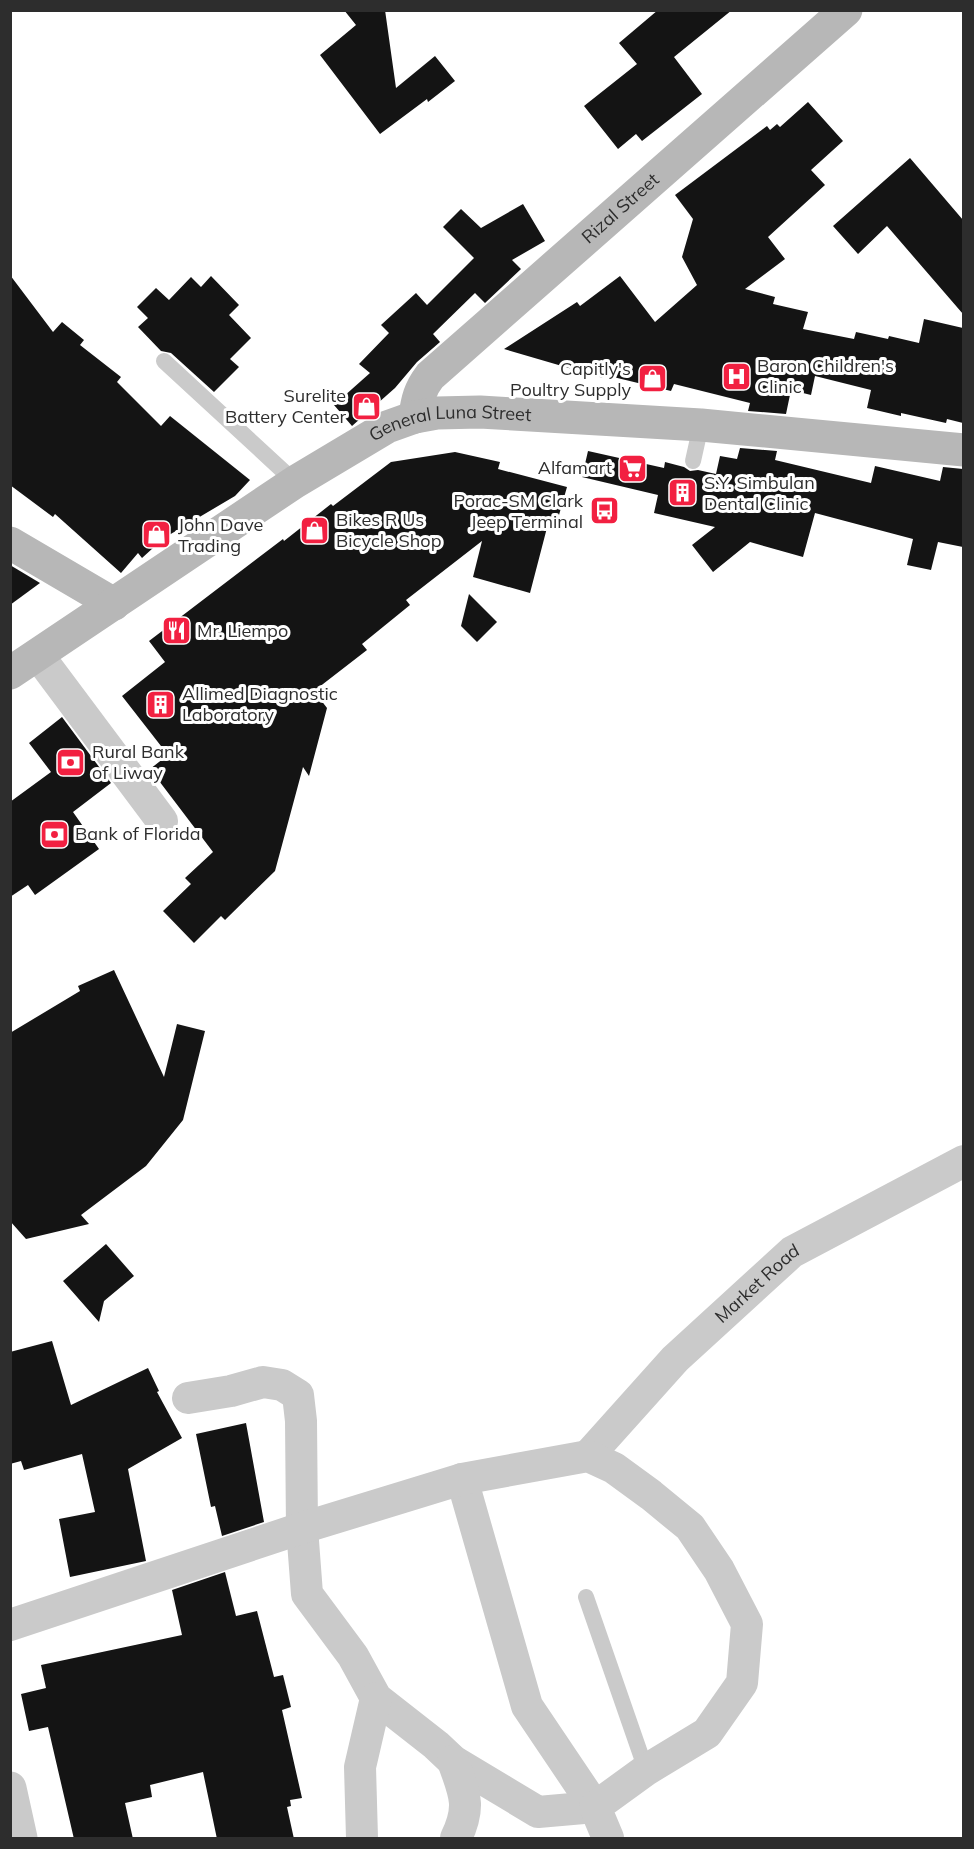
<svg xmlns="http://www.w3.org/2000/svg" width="974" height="1849" font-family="Mulish,sans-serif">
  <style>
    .building { fill: #141414 }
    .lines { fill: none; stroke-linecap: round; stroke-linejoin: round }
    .service { stroke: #cacaca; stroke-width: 16 }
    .minor { stroke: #cacaca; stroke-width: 32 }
    .tertiary { stroke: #cacaca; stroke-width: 33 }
    .secondary { stroke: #b7b7b7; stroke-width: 33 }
    .labels { text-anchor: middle; stroke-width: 6; stroke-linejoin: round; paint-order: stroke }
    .street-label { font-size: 18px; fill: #2d2d2d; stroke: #fff }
    .poi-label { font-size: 18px; fill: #2d2d2d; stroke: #fff; text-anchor: start }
  </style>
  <rect width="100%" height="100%" fill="#fff"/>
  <g class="building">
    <polygon points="344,10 385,10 396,88 435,56 455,81 428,102 427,99 380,134 320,55 356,25"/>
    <polygon points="658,10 732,10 674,57 702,94 642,141 636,134 618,149 584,106 637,64 619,43"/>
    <polygon points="808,102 843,141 811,170 825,185 768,237 785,259 745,289 775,297 773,304 808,312 803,329 854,339 856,332 888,339 889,336 919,343 924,319 963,328 963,423 947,419 946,423 901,413 901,416 867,408 871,390 815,376 811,395 791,390 786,414 748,411 750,403 674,384 671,391 605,375 603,378 504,349 577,302 580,306 620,276 655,322 697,285 682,257 693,219 675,195 767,126 770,130 777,124 780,127"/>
    <polygon points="910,158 963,220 963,314 887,226 858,254 833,226"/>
    <polygon points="523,204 545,241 512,260 521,269 485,303 475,293 433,334 440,342 417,362 395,388 352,426 334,405 370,373 359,364 389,333 381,325 416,293 427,305 474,258 443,227 461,209 481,228"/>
    <polygon points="10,275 53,332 62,322 84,340 80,345 121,377 117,382 161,426 170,416 250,480 235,496 164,538 142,558 138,553 121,573 55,514 53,517 10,485"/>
    <polygon points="211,276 239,305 229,315 251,338 230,359 239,367 214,392 171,353 161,351 138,327 148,318 137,307 156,288 169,300 191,277 201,287"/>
    <polygon points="740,448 777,451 775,460 871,483 875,466 940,481 943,467 963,469 963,547 938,542 931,570 907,565 913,539 815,513 803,557 750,542 713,572 692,545 715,527 654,513 658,495 582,477 588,451 664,468 665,462 684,467 690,471 698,470 716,474 720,456 737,459"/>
    <polygon points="455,452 500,462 498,469 567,487 557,522 549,520 530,593 473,577 482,541 406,600 410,605 362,644 367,650 314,691 327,708 309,776 303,767 275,871 225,920 221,916 194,943 163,911 191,884 185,878 213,852 150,769 168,755 122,696 165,662 149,641 283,539 284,541 331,504 333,506 391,462"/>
    <polygon points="10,565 40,583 10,605"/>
    <polygon points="469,594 497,622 477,642 461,626"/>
    <polygon points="62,717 111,783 73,812 99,849 35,895 28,885 10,897 10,802 51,772 29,743"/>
    <polygon points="114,970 164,1077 177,1024 205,1031 183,1120 146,1166 81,1215 89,1224 26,1239 10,1221 10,1033 80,991 78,986"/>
    <polygon points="106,1244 134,1276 104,1301 99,1322 63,1281"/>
    <polygon points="52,1341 71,1405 148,1368 159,1391 157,1392 182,1438 128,1469 146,1561 70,1577 59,1519 95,1512 82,1454 24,1470 21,1461 10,1464 10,1352"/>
    <polygon points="246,1423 264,1522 222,1536 215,1506 211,1507 196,1434"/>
    <polygon points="225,1572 236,1616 257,1611 274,1677 283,1675 291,1707 282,1710 302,1798 290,1800 291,1806 287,1807 294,1839 217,1839 203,1772 150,1785 152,1797 125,1803 133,1839 74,1839 48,1727 29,1731 21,1694 46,1688 41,1665 182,1635 172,1590"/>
  </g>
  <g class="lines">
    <g class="service">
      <polyline points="164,361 295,482"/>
      <polyline points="693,461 701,425"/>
      <polyline points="586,1597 646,1770"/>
    </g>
    <g class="minor">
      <polyline points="38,655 162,821"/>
      <polyline points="188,1398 231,1391 263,1382 282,1385 298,1395 301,1421 302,1528 307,1594 353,1656 376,1698 436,1745 453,1761 538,1812 595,1807 527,1706 462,1479"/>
      <path id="s1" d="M588 1456 675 1359 792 1252 964 1161"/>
      <polyline points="10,1625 302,1528 462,1479 588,1456 614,1468 651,1495 690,1527 719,1570 747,1624 742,1683 707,1733 646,1770 595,1807 608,1838"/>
      <path d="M453 1761C464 1793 472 1805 456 1838"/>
      <polyline points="362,1838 360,1767 376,1698"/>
    </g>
    <polyline class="tertiary" points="10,1788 21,1838"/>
    <g class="secondary">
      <path id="s2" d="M415 417C417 400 420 389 430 376L846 10"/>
      <polyline points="10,543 114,604"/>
      <path id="s3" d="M10 673 295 482 387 427 415 417 437 413 480 412 701 425 964 450"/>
    </g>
  </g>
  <defs>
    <symbol id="hospital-square" viewBox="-11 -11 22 22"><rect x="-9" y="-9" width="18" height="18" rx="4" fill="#f22041" stroke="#fff"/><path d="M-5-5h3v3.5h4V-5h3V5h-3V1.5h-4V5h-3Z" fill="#fff"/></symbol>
    <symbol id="shop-square" viewBox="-11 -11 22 22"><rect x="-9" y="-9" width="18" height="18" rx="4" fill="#f22041" stroke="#fff"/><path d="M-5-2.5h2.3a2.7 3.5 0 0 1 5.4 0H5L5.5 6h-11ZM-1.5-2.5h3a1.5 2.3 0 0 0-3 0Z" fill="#fff"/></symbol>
    <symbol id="supermarket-square" viewBox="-11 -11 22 22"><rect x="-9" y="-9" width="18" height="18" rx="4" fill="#f22041" stroke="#fff"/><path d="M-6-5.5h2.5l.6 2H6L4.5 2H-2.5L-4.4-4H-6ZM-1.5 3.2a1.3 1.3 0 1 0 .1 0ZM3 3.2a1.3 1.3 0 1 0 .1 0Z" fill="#fff"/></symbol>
    <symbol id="building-square" viewBox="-11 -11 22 22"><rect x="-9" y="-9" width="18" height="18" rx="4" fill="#f22041" stroke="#fff"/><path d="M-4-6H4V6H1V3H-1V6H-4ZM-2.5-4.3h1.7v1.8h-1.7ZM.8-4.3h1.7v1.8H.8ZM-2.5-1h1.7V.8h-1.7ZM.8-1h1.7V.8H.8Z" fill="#fff"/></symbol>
    <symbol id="bus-square" viewBox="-11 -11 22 22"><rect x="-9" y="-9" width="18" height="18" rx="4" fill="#f22041" stroke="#fff"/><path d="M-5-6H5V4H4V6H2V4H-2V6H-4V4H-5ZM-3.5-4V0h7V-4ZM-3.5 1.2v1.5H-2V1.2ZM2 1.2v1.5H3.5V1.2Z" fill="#fff"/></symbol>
    <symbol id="restaurant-square" viewBox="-11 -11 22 22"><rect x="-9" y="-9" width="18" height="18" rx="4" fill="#f22041" stroke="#fff"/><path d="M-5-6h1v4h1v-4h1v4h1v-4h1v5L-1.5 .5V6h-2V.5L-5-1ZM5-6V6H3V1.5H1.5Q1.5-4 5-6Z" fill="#fff"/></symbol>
    <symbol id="bank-square" viewBox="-11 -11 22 22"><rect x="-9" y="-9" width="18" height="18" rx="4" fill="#f22041" stroke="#fff"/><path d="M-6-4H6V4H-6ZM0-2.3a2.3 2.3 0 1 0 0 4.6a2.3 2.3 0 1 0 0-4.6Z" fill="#fff"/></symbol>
  </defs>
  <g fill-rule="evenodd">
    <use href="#hospital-square" x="720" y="360" width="33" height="33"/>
    <use href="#shop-square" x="636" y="362" width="33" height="33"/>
    <use href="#shop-square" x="350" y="390" width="33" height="33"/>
    <use href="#supermarket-square" x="616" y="452" width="33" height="33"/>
    <use href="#building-square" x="666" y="476" width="33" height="33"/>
    <use href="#bus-square" x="588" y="494" width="33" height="33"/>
    <use href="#shop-square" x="298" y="514" width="33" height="33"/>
    <use href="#shop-square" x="140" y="518" width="33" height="33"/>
    <use href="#restaurant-square" x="160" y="614" width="33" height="33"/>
    <use href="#building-square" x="144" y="688" width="33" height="33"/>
    <use href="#bank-square" x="54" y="746" width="33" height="33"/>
    <use href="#bank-square" x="38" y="818" width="33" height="33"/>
  </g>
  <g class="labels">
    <g class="street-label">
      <text dy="6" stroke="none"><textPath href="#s2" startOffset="298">Rizal Street</textPath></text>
      <text dy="6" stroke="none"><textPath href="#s3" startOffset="514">General Luna Street</textPath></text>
      <text dy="6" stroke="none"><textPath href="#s1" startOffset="242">Market Road</textPath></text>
    </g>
    <g class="poi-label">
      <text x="757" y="372">Baron Children's<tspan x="757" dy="21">Clinic</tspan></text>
      <text x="631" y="375" text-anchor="end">Capitly's<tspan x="631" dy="21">Poultry Supply</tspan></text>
      <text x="346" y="402" text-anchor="end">Surelite<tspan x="346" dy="21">Battery Center</tspan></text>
      <text x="612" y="474" text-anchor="end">Alfamart</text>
      <text x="704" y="489">S.Y. Simbulan<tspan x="704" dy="21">Dental Clinic</tspan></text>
      <text x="583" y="507" text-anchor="end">Porac-SM Clark<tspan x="583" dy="21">Jeep Terminal</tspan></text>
      <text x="336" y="526">Bikes R Us<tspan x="336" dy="21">Bicycle Shop</tspan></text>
      <text x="178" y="531">John Dave<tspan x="178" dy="21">Trading</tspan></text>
      <text x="197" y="637">Mr. Liempo</text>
      <text x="182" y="700">Allimed Diagnostic<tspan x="182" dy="21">Laboratory</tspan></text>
      <text x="92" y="758">Rural Bank<tspan x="92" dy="21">of Liway</tspan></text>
      <text x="75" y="840">Bank of Florida</text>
    </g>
  </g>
  <rect width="974" height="1849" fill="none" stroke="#2d2d2d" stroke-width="24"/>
</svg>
